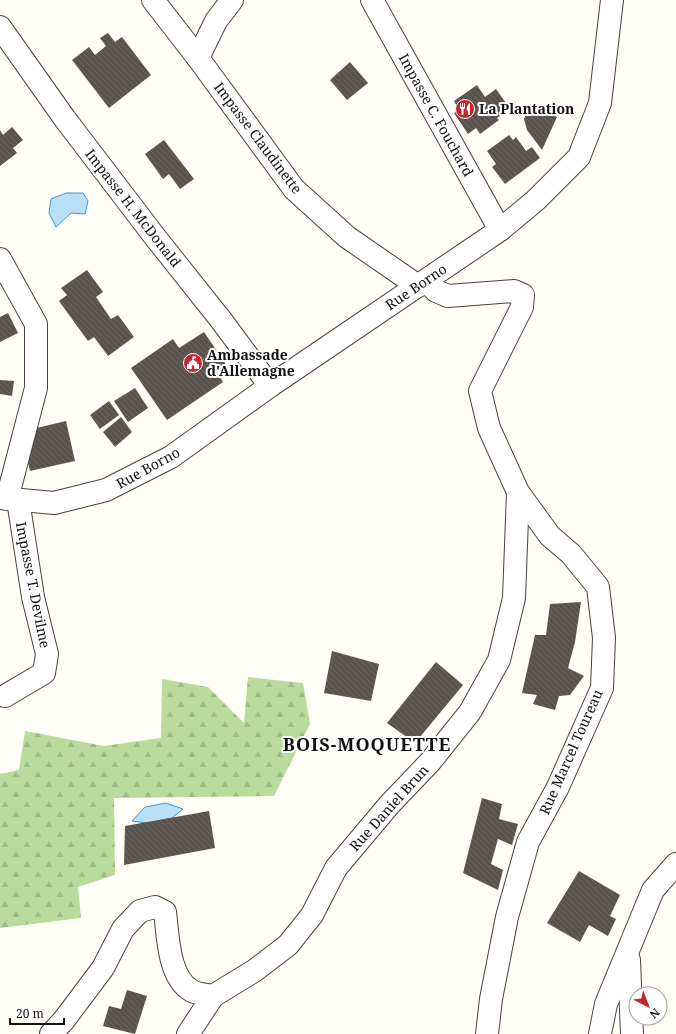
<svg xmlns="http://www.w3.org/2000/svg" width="676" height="1034" font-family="'Noto Serif',serif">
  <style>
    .forest { fill: url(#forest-firs) }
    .water { fill: #b9e0f7; stroke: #3f96cf }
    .building { fill: url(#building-back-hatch) }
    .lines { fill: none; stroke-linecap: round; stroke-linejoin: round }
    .minor-casing { stroke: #444; stroke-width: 24 }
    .minor { stroke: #fff; stroke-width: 22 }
    .labels { text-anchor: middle; stroke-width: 4; stroke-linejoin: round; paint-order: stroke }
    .poi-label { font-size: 14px; font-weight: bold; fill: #111; stroke: #fff; text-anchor: start }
    .street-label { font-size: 14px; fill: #111; stroke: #fff }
    .district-label { font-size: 18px; font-weight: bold; letter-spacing: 1px; fill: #111; stroke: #fff }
  </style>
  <defs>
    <pattern id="forest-firs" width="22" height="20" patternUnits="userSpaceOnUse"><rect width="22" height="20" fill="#b9dc9c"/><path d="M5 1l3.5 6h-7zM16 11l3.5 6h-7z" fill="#9ebc85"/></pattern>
    <pattern id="building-back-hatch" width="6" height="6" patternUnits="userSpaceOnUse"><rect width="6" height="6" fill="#5a524d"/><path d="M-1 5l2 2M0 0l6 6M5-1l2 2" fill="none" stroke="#6d6662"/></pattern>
  </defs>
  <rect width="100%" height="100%" fill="#fffdf5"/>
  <polygon class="forest" points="248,677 303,683 310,724 274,796 114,798 115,875 78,887 81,918 0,928 0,774 19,770 25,731 104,746 161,738 162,679 208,687 244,723"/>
  <g class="water">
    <polygon points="66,193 83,193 88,201 85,214 71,213 56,227 49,213 51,199"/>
    <polygon points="166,803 183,809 172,818 147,823 132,821 145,807"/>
  </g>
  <g class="building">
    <polygon points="108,33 115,42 122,37 151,75 109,108 72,60 89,47 95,55 106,46 100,38"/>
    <polygon points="350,62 368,83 347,100 330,80"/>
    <polygon points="477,85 485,97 496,89 508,106 502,110 505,113 497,118 499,120 480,134 476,128 468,134 454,113 459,110 454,101"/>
    <polygon points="530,105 557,117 542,150 527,130 524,119"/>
    <polygon points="12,127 23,140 13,148 17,153 0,166 0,130 3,135"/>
    <polygon points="509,135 513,140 516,137 526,151 532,147 540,158 505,184 492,167 496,164 487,151"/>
    <polygon points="164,140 194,179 180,189 169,174 163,179 145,154"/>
    <polygon points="87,270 103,292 96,297 111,319 118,315 134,337 108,356 94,337 88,341 59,301 67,295 61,288"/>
    <polygon points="8,313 18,333 0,342 0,317"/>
    <polygon points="204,332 227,366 215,370 223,382 167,420 131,368 173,339 179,348"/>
    <polygon points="0,380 14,381 12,396 0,394"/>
    <polygon points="135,388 148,408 128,422 114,401"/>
    <polygon points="109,401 119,415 100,429 90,415"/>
    <polygon points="121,417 132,432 115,447 103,432"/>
    <polygon points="66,421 75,461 30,471 25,449 28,430"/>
    <polygon points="581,602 575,642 568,668 584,676 570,695 559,696 555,710 533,704 537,695 522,693 535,635 546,635 550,604"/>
    <polygon points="332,651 379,664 371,701 324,693"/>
    <polygon points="436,662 463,685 415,743 387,723"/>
    <polygon points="482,798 502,804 499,819 518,824 512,845 498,839 491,864 503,870 498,890 463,873"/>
    <polygon points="209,811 215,848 124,865 125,826"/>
    <polygon points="579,871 620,895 610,916 616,919 608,936 589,925 580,942 547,923"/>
    <polygon points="127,990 147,996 135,1034 103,1026 109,1006 121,1009"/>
  </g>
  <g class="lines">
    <defs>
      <g id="minor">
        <polyline points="153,0 198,58 294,189 347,237 418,286"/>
        <polyline points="372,0 500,230"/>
        <polyline points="0,27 65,119 155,237 221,320 270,386"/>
        <polyline points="198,58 216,21 232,0"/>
        <polyline points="0,259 36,324 36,388 7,499"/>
        <polyline points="426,281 436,291 448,296 514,291 523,295 522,307 480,391 489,428 518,492 550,536 571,554 598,587 604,638 602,688 558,787 528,842 507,917 491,999 487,1034"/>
        <polyline points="0,498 54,503 106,490 171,457 270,386 500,230 536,200 579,157 600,103 612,0"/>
        <polyline points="5,696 44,673 47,654 33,597 18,500"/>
        <polyline points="629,960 632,1034"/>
        <path d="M51 1034 64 1020 103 968 123 929 140 911 155 907 165 912C168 935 168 978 192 991 197 994 207 995 213 996"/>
        <polyline points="188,1034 213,996 254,971 288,945 312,915 336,868 389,805 430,762 470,712 499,660 514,598 518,492"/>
        <polyline points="600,1034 606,1004 653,890 676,864"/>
      </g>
    </defs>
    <use href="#minor" class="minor-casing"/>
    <use href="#minor" class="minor"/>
  </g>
  <defs>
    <symbol id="restaurant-disc" viewBox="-11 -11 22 22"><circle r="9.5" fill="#c4262e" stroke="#fff"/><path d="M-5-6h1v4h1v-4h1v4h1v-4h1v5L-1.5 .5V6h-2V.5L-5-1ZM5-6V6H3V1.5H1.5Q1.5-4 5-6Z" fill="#fff"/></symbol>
    <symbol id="civic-disc" viewBox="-11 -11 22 22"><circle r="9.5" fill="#c4262e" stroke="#fff"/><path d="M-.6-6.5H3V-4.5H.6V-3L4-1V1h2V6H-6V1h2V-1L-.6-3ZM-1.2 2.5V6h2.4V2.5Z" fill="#fff"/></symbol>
  </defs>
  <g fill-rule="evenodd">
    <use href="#restaurant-disc" x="454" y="98" width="22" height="22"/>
    <use href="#civic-disc" x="182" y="352" width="22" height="22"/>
  </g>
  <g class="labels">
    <g class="poi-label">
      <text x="479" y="114">La Plantation</text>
      <text x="207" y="360">Ambassade<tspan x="207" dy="16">d'Allemagne</tspan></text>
    </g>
    <g class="street-label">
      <text transform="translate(436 115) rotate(61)" y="5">Impasse C. Fouchard</text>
      <text transform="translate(258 138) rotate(53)" y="5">Impasse Claudinette</text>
      <text transform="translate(133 208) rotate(52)" y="5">Impasse H. McDonald</text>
      <text transform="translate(416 287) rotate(-34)" y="5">Rue Borno</text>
      <text transform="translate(148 468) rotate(-29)" y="5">Rue Borno</text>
      <text transform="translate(33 585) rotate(79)" y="5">Impasse T. Devilme</text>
      <text transform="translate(571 752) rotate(-66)" y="5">Rue Marcel Toureau</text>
      <text transform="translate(389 808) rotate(-48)" y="5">Rue Daniel Brun</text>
    </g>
    <g class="district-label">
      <text x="367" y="751">BOIS-MOQUETTE</text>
    </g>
  </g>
  <g transform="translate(648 1006) rotate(138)"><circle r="19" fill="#ffffff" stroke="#a0a0a0"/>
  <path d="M0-3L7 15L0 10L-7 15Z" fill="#c4262e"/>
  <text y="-6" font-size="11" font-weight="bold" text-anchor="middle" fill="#111111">N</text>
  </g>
  <path d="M10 1018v6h54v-6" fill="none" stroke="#111111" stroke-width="2"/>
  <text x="16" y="1018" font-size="12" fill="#111111" stroke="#ffffff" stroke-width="3" paint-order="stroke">20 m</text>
</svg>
